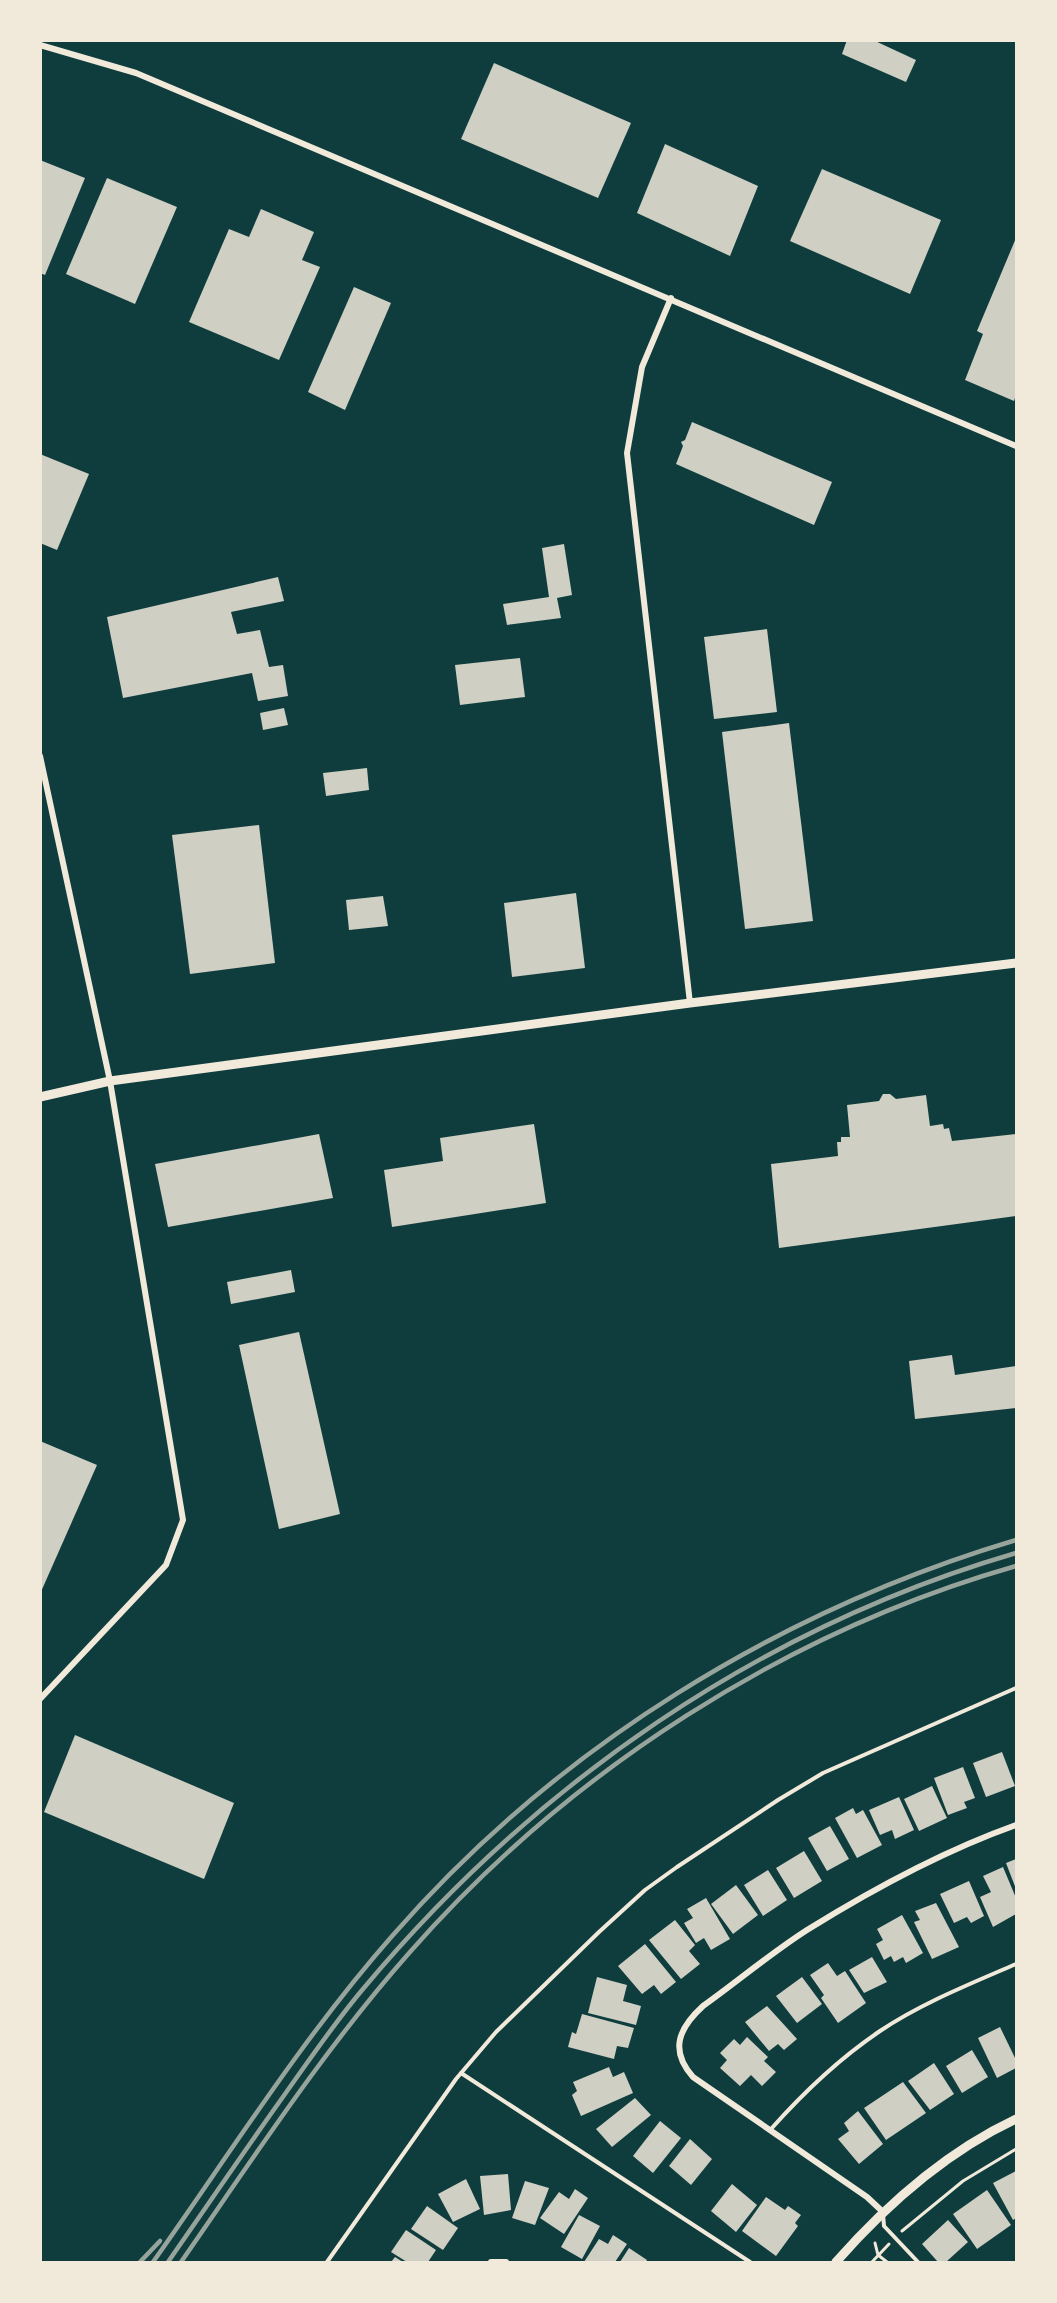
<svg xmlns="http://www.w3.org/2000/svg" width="1057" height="2303" font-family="Arial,sans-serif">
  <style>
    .building { fill: #cfcfc3 }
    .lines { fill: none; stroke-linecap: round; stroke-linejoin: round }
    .path { stroke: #f1e9da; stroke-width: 3 }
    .service { stroke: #f1e9da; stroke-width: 4 }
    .minor { stroke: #f1e9da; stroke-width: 6 }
    .tertiary { stroke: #f1e9da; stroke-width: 9 }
    .rail { stroke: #97a49c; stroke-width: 4.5 }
  </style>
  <rect width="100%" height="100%" fill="#0f3d3e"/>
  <g class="building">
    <polygon points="847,40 873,40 916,60 906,82 842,54"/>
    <polygon points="494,63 631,123 598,198 461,139"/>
    <polygon points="665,144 758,186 730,256 637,213"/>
    <polygon points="40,160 85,178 45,275 40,273"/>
    <polygon points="822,169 941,220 910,294 790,241"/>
    <polygon points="107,178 177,207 135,304 66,274"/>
    <polygon points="261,209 314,232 302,260 320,267 279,360 189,322 229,229 249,237"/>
    <polygon points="1016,238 1016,395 1014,401 965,380 983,334 977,331"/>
    <polygon points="354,287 391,303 345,410 308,392"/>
    <polygon points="692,422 832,482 814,525 676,464 683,446 681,442 685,440"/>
    <polygon points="40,454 89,474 57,550 40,543"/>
    <polygon points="564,544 572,595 557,598 561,618 507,625 503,604 549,597 542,548"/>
    <polygon points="278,577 284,601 231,612 237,634 260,630 269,667 283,665 288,696 258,701 252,673 123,698 107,617"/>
    <polygon points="767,629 777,712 714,719 704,637"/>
    <polygon points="520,658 525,697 460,705 455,665"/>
    <polygon points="284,708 288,725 263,730 260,713"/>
    <polygon points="789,723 813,921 745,929 722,732"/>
    <polygon points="367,768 369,790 326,796 323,773"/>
    <polygon points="259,825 275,963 190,974 172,835"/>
    <polygon points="576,893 585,968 512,977 504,903"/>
    <polygon points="383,896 388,926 349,930 346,900"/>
    <polygon points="883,1094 890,1094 896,1099 926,1095 930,1126 943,1124 944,1129 949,1128 952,1141 1016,1134 1016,1216 779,1248 771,1164 838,1156 837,1142 841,1142 841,1137 850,1137 847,1105 879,1101"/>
    <polygon points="534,1124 546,1203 392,1227 384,1170 443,1161 440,1138"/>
    <polygon points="319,1134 333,1198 168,1227 155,1164"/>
    <polygon points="291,1270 295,1292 231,1304 227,1282"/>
    <polygon points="299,1332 340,1514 279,1529 239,1345"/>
    <polygon points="952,1355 955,1375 1016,1366 1016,1408 915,1419 909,1361"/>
    <polygon points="40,1441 97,1465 40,1594"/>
    <polygon points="75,1735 234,1803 204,1879 44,1812"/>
    <polygon points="1002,1752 1015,1786 986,1797 973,1763"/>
    <polygon points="963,1767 975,1798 964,1802 967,1808 948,1815 934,1778"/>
    <polygon points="932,1786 947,1818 919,1831 904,1799"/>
    <polygon points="899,1797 914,1830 895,1839 892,1830 880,1835 869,1810"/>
    <polygon points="853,1808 856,1814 863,1810 882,1845 857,1858 835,1818"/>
    <polygon points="830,1826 849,1859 827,1871 808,1838"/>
    <polygon points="804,1851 822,1881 794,1898 776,1868"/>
    <polygon points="1016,1859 1016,1889 1006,1863"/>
    <polygon points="1003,1867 1016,1898 1016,1914 993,1927 980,1897 991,1892 983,1876"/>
    <polygon points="768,1870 787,1900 763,1916 744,1885"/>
    <polygon points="969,1881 984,1916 971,1923 967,1917 954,1923 940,1894"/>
    <polygon points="736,1885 758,1915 733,1934 711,1904"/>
    <polygon points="706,1898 730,1939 711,1950 704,1938 696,1943 684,1923 693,1918 687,1909"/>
    <polygon points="936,1903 959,1947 932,1959 914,1922 920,1920 915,1911"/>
    <polygon points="902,1915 923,1953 906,1963 903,1957 894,1962 891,1956 884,1960 876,1944 883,1940 877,1929"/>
    <polygon points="675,1920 695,1945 689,1951 700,1964 681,1979 649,1940"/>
    <polygon points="645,1944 676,1982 661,1994 654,1985 642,1994 618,1966"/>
    <polygon points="872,1957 887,1982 864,1993 849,1970"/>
    <polygon points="828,1963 837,1976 845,1971 866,2003 838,2023 821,1998 824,1995 810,1975"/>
    <polygon points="597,1977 627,1985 623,2001 641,2006 636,2025 588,2013"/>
    <polygon points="802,1977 822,2004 797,2023 776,1996"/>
    <polygon points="767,2006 797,2039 784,2050 778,2044 769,2051 745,2022"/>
    <polygon points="582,2014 634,2028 628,2048 617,2046 614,2059 568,2047 572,2032 576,2034"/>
    <polygon points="1000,2027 1016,2060 1016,2068 997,2078 978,2038"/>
    <polygon points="747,2037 768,2057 764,2061 776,2072 762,2086 751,2075 740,2086 720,2068 727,2060 720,2053 734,2039 740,2045"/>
    <polygon points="972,2050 988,2077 962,2093 946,2066"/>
    <polygon points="934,2063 954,2094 930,2110 908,2081"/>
    <polygon points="609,2067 613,2077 624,2072 633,2093 581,2116 572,2095 577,2091 573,2082"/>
    <polygon points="903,2082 926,2113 886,2140 864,2108"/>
    <polygon points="635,2098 651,2115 612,2147 596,2129"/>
    <polygon points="858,2111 883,2144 859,2164 838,2139 849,2131 844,2123"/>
    <polygon points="660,2121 681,2138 653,2173 633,2156"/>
    <polygon points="690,2139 712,2159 691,2185 669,2166"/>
    <polygon points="1016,2171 1016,2218 1013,2220 993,2183"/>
    <polygon points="508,2174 511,2210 484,2215 480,2176"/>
    <polygon points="466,2179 480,2209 453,2222 438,2194"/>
    <polygon points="525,2181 549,2188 535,2225 512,2218"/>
    <polygon points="732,2184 757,2205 736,2232 711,2211"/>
    <polygon points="575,2189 588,2198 564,2234 540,2218 559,2192 569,2199"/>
    <polygon points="987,2190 1011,2225 977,2249 953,2214"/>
    <polygon points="766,2197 785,2210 788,2206 801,2215 795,2223 798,2226 776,2256 742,2231"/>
    <polygon points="427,2206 458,2228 443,2250 411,2229"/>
    <polygon points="579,2215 600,2226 582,2259 561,2247"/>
    <polygon points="948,2220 968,2242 946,2262 938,2262 922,2244"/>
    <polygon points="406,2230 436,2250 428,2262 407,2262 391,2252"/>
    <polygon points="613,2235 627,2244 615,2262 584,2262 599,2239 608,2244"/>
    <polygon points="629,2248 647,2260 646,2262 620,2262"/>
    <polygon points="395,2257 403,2262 391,2262"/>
  </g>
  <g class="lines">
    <g class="path">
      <polyline points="902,2231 963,2181 1016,2149"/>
      <polyline points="875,2243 878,2255 887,2262"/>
      <polyline points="872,2262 889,2244"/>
    </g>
    <g class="service">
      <polyline points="461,2073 750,2262"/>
      <path d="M771 2129C803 2093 840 2058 880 2031 922 2003 970 1984 1016 1964"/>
      <polyline points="883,2214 884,2226 918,2262"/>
      <polyline points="327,2262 456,2079 496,2032 599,1932 645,1890 677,1867 778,1800 823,1773 1016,1688"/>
    </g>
    <g class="minor">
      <polyline points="40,45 136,73 1016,446"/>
      <polyline points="671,298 642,367 627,453 690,1003"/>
      <polyline points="40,756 110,1081 183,1520 166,1565 40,1699"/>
      <path d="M883 2212 867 2197 693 2077C669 2050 679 2028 703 2006 738 1981 771 1953 807 1930 873 1889 943 1851 1016 1825"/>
      <polyline points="491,2262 506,2262"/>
    </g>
    <g class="tertiary">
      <polyline points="40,1097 110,1081 690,1003 1016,963"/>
      <path d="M836 2262C887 2204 946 2152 1016 2119"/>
    </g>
    <g class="rail">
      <polyline points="140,2262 160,2241"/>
      <path d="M153 2262C231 2152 303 2037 393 1935 557 1747 778 1611 1016 1540"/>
      <path d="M168 2262C207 2206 245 2150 285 2094 310 2059 335 2022 363 1989 534 1784 759 1628 1016 1553"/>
      <path d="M181 2262C254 2157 325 2048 410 1952 569 1771 785 1632 1016 1566"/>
    </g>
  </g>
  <rect width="1057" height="2303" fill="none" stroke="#f1e9da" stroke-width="84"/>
</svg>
